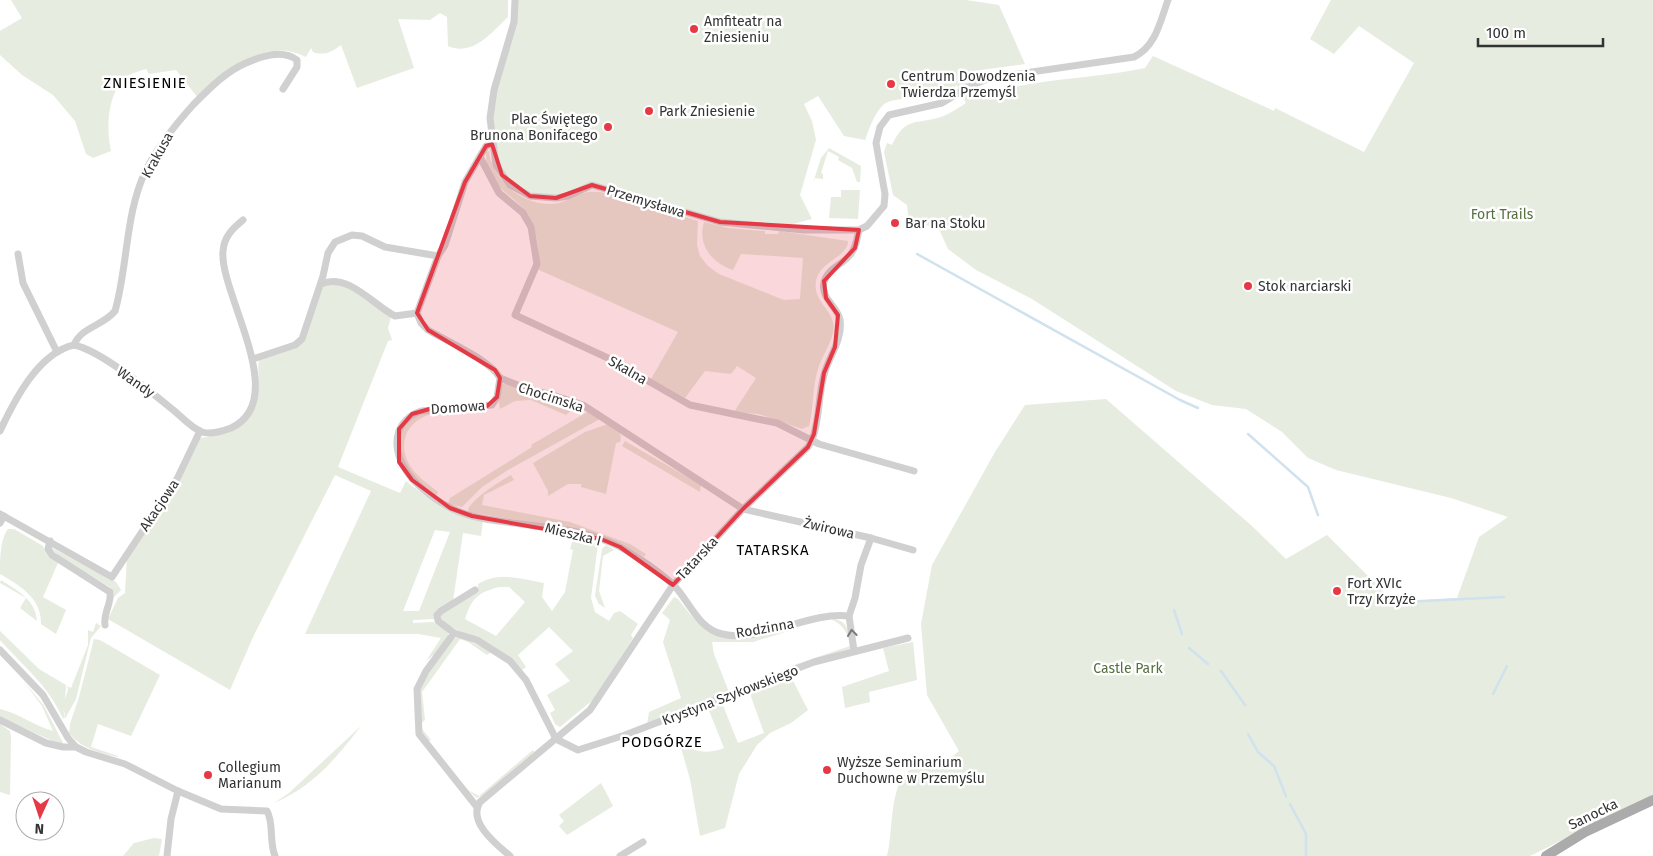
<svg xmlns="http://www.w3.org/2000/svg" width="1653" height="856" font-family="'Fira Sans',sans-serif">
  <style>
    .green { fill: #e6ecdf; fill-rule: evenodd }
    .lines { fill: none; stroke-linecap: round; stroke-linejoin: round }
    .stream { stroke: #cfe2ee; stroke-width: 2.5 }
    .street { stroke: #d0d0d0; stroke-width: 7 }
    .primary { stroke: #ababab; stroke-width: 10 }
    .oneway { stroke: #7a7a7a }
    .marked { fill: #e63946; fill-opacity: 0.2; stroke: #e63946; stroke-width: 4; stroke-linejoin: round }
    .poi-dot { fill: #e63946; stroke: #fff; stroke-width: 2 }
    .labels { text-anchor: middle; stroke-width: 5; stroke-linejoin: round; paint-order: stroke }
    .poi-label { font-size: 14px; fill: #333; stroke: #fff; text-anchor: start }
    .street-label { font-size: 14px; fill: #333; stroke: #fff }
    .park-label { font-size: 14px; fill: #56703f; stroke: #fff }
    .neighbourhood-label { font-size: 15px; letter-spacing: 1px; fill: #000; stroke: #fff }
  </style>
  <rect width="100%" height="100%" fill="#fff"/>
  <g class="green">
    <path d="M11 0H508V17C492 32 473 57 448 46L447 17 440 13 430 20 398 19 414 68 357 88 341 45C332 52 324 56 313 52L311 48 306 57C264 36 227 71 198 98L176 70 149 74 146 69C140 71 132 73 127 76 107 92 106 129 111 151L93 158 86 154 75 121 53 95 22 75 0 55V31L22 18Z"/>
    <path d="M515 0H966L999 5 1025 64 974 71 964 77 974 98C1028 78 1089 80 1145 68L1153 56 1274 111 1275 108 1364 152 1414 63 1359 26 1334 54 1310 39 1331 0H1653V795L1530 856H887C895 830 886 769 923 765 929 764 936 765 942 765L959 751 927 695 921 624 932 565 995 452 1025 405 1106 399 1252 526 1286 559 1327 535 1394 602 1457 598 1479 537 1508 517 1451 498 1336 470 1308 458 1282 432 1246 409 1212 405 1176 391 1032 299 976 270 948 249 938 227 909 223 907 205 893 195 884 152 887 143 892 145C906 116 915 125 941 117 950 114 958 108 966 103L957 85C937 107 899 92 883 105 874 114 869 129 865 140L844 136 818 96 804 104 812 121 816 140 800 195 812 219 777 228 741 225 592 185 568 196 519 192 496 165 490 118 511 36Z"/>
    <polygon points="829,148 861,166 860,182 857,182 852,168 838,160 839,157 828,151 821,173 823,174 823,179 815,178 813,183 821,158"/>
    <path d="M489 151C490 164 497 175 506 185 519 198 540 207 559 203 569 200 578 194 588 192 597 191 606 193 615 195L698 221 697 245 700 256 708 266 719 274 784 300 800 299 803 258 741 254 733 270C712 263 697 245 704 222L728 228 765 231V234H778L779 231 848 241C848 257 820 261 816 281 813 300 829 307 833 322 837 335 823 354 819 366 812 385 814 407 809 426L802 429 759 414 734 412 756 378 737 366 731 374 705 371 685 398 651 379 678 332 539 270C539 253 538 231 529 217 516 194 485 188 486 152Z"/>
    <polygon points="841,190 860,190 858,219 829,218 831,197 841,197"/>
    <path d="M329 284C353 283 371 306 391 317L388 328 392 340 388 341 338 467 400 493 406 481C436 504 445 514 483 520L481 536 463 533 453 601 435 619 413 620V623L433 622 448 632C449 644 434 654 426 661L441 638 418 634H305L371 491 335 475 254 635 230 690 108 619 118 598 125 593 127 556 168 501 199 438C229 434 254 425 258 391 260 381 257 370 259 360L296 348 321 288ZM435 530 450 532 419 611H403Z"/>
    <polygon points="506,383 575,407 566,415 531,400 515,401 500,409 498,398 501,385"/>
    <path d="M452 411 453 414C422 407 392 432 409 464 415 475 428 484 438 492L436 496C427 488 416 481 409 472 394 453 396 423 421 413 429 409 443 411 452 411Z"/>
    <polygon points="589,411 599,418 598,420 508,470 482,487 462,507 448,504 450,498 532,447 531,445"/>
    <path d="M608 424C615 429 624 432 620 442L616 443 606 494 581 487V484H568L548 496V491L533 463 585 432Z"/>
    <polygon points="625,441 701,485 700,492 622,446"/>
    <path d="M511 475 514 480 484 495 482 505 570 522 630 544 646 554 644 557 627 547 584 531 469 512 468 509C475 497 499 482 511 475Z"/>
    <path d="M8 529H14L43 546 46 553 58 563 43 597 66 610 56 634 41 624C42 598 19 585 0 574 0 561 0 539 8 529Z"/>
    <path d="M574 536 598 544 591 598 595 612 609 621 614 613 620 611 638 624 631 635 633 638 594 699 560 727 555 724 550 713 555 710 547 695 570 681 555 664 573 651 549 627 518 655 526 667 522 670C500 643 468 638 440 621L439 615 478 592V584C498 571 522 579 544 583L542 597 552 611 565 592 573 550 570 549ZM499 587H509L525 602 496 636 465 619C472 598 477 593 499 587Z"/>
    <polygon points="606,545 639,564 614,550 603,556 599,591 605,608 599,604 595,596 602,549"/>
    <polygon points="50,547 116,582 121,590 113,598 114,592 110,587 60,557"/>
    <path d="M1 580C18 591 35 599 37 621L20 608 26 598 0 583Z"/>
    <path d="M674 597 678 599C701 629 716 645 757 637 768 634 780 630 792 630L753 642H712L714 654 729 692 647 725 649 712 681 698 663 642 670 620 662 613Z"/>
    <path d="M831 619C849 619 848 633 851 647L850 649 793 667 791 666 850 646C849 633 842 624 831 619Z"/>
    <path d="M96 623 101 626 91 638 76 699 65 719 63 708 65 715 63 719C49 686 23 666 0 640V631L39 669 66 685 65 699 68 690 67 686 71 688 88 645V630L93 632Z"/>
    <path d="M463 637 491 652 487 655 468 642 460 639 422 692 425 720 419 725 431 740 429 741C417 733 415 695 422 682 430 669 440 656 449 644L454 638Z"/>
    <path d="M94 639 100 640 160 675 131 736 98 724 91 747 118 756 117 757C98 752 82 749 69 733L70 724 79 697Z"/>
    <polygon points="913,642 917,680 869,692 870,702 845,708 842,687 889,671 883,648"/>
    <path d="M790 675 808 710 791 723 770 733 757 745 739 774 725 828 700 836 690 779 679 741C694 752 706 755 724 748L708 708 722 703 738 743 764 733 749 691Z"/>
    <path d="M22 679 44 706 63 743H57L0 717V709C19 713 34 726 53 731L42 706Z"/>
    <polygon points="0,724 10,731 11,737 10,795 0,792"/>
    <path d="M361 726C335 759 314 786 274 803L289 793Z"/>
    <polygon points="533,750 534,752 483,795 477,798 468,790 479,796"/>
    <polygon points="601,783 613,806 567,835 559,826 564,821 559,815"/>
    <polygon points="154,838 162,839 159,856 123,856 134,843"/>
  </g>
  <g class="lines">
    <g class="stream">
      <polyline points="917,254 1180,400 1198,408"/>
      <polyline points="1248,434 1308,487 1318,515"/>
      <polyline points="1381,603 1504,597"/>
      <polyline points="1174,610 1182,634"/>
      <polyline points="1189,648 1208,664"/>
      <polyline points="1221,671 1245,705"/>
      <polyline points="1493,694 1507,666"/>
      <polyline points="1248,734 1258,752 1274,766 1286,796"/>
      <polyline points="1290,804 1306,834 1306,856"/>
    </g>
    <g class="street">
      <path d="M515 0 514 22 494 90 490 118 496 165 510 185 530 196 556 198 568 196 592 185 720 222 804 230H859L867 226 884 206 885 194 876 143 880 127 889 115 942 103 970 86 990 78 1134 57C1156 46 1160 22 1168 0"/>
      <polyline points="480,157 499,193 523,213 531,227 537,264 515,315 610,359 690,405 777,423 819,444 914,471"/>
      <polyline points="18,254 23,283 57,352"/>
      <path d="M321 284C348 272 373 305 395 316L417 313"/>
      <path d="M417 313 421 323 428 330C448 342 489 359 500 378L533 391 549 394 583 405 743 509 871 538 913 550"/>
      <polyline points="417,313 438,256 445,245 465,182 486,146 492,144"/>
      <path d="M74 345C81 327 103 326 115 311 128 266 125 213 146 170 158 146 175 125 193 105 209 89 225 72 246 63 262 56 282 49 297 60V67L283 89"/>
      <polyline points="253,359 295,345 302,339 323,276 328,253 335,242 352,235 362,236 385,247 438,256"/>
      <path d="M500 378 497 397 492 405 421 411C406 416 396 428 397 445 399 478 441 508 472 516 520 528 574 523 620 547 637 556 666 576 678 590 691 606 700 629 722 634 760 644 809 611 849 616"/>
      <path d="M0 431C14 401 38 353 74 345 100 350 150 391 172 409 181 416 191 428 202 432 211 435 223 431 231 428 292 400 219 293 223 251 224 237 232 229 243 220"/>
      <polyline points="0,514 112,577 177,479 200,431"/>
      <polyline points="0,523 4,516"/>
      <path d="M50 541 48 549 52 555 110 592C112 603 103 613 105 625"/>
      <polyline points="475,590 441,611 437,615 438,621 454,633 477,640 510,661 526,680 556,739 578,750 625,735 814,662 908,638"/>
      <polyline points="454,633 426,671 417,689 419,734 477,807"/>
      <polyline points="0,650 43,695 68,738 76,747"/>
      <polyline points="854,651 849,616 855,598 861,565 871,538"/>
      <path d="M0 720 46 743 63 747H76L86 752 125 764 178 791 221 809 267 811C274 823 269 842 275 856"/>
      <polyline points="167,856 171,819 178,791"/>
      <path d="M510 856C497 845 467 822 480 802L590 710 673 585 743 509 808 447 812 440C820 420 818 396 824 375 828 358 843 340 840 320 838 306 820 299 824 282 828 268 842 265 850 255 856 248 857 239 859 230"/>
      <polyline points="620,856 643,842"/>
    </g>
    <polyline class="primary" points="1546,856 1585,832 1653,800"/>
  </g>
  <defs><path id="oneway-chevron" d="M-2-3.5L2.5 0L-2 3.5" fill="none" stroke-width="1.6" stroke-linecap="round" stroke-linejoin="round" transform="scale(1.25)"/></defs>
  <use class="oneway" href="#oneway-chevron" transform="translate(852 633) rotate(-96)"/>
  <path class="marked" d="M492 144 502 175 530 196 556 198 592 185 720 222 859 230 855 248 824 281 826 298 838 315 835 347 824 373 814 434 808 447 743 509 673 585 620 547 601 539 472 516 450 508 412 480 399 462V429L412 414 433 408 486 407 497 397 500 378 495 370 428 330 417 313 465 182 486 146Z"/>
  <g class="poi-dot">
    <circle cx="694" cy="29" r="5"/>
    <circle cx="891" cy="84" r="5"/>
    <circle cx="649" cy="111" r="5"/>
    <circle cx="608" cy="127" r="5"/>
    <circle cx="895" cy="223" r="5"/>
    <circle cx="1248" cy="286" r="5"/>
    <circle cx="1337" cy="591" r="5"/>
    <circle cx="827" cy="770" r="5"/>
    <circle cx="208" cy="775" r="5"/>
  </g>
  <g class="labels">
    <g class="poi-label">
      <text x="704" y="26">Amfiteatr na<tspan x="704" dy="16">Zniesieniu</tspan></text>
      <text x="901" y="81">Centrum Dowodzenia<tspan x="901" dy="16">Twierdza Przemyśl</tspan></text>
      <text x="659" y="116">Park Zniesienie</text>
      <text x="598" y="124" text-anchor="end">Plac Świętego<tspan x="598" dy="16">Brunona Bonifacego</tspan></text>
      <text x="905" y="228">Bar na Stoku</text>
      <text x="1258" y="291">Stok narciarski</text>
      <text x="1347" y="588">Fort XVIc<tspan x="1347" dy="16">Trzy Krzyże</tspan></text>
      <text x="837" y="767">Wyższe Seminarium<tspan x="837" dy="16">Duchowne w Przemyślu</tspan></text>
      <text x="218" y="772">Collegium<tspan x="218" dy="16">Marianum</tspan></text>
    </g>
    <g class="street-label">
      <text transform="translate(157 155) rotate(-61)" y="5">Krakusa</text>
      <text transform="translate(646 201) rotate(17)" y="5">Przemysława</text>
      <text transform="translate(628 370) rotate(30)" y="5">Skalna</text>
      <text transform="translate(136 382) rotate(35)" y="5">Wandy</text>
      <text transform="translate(551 397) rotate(18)" y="5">Chocimska</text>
      <text transform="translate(458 407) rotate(-4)" y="5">Domowa</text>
      <text transform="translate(159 505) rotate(-56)" y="5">Akacjowa</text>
      <text transform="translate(829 528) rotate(13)" y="5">Żwirowa</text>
      <text transform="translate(573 534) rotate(14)" y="5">Mieszka I</text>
      <text transform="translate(697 558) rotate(-47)" y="5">Tatarska</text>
      <text transform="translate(765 628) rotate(-10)" y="5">Rodzinna</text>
      <text transform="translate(730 695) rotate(-21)" y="5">Krystyna Szykowskiego</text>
      <text transform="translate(1593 814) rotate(-26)" y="5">Sanocka</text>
    </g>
    <g class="park-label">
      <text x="1502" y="219">Fort Trails</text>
      <text x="1128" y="673">Castle Park</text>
    </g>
    <g class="neighbourhood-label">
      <text x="145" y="88">ZNIESIENIE</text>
      <text x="773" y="555">TATARSKA</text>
      <text x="662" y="747">PODGÓRZE</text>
    </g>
  </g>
  <g transform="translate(40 816) rotate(183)"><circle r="24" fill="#ffffff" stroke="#adadad"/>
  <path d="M0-4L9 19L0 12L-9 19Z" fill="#e63946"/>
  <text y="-8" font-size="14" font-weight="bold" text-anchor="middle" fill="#333333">N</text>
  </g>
  <path d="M1478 38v8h125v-8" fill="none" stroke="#333333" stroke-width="2.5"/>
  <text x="1486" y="38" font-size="15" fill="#333333" stroke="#ffffff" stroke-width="4" paint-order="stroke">100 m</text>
</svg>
